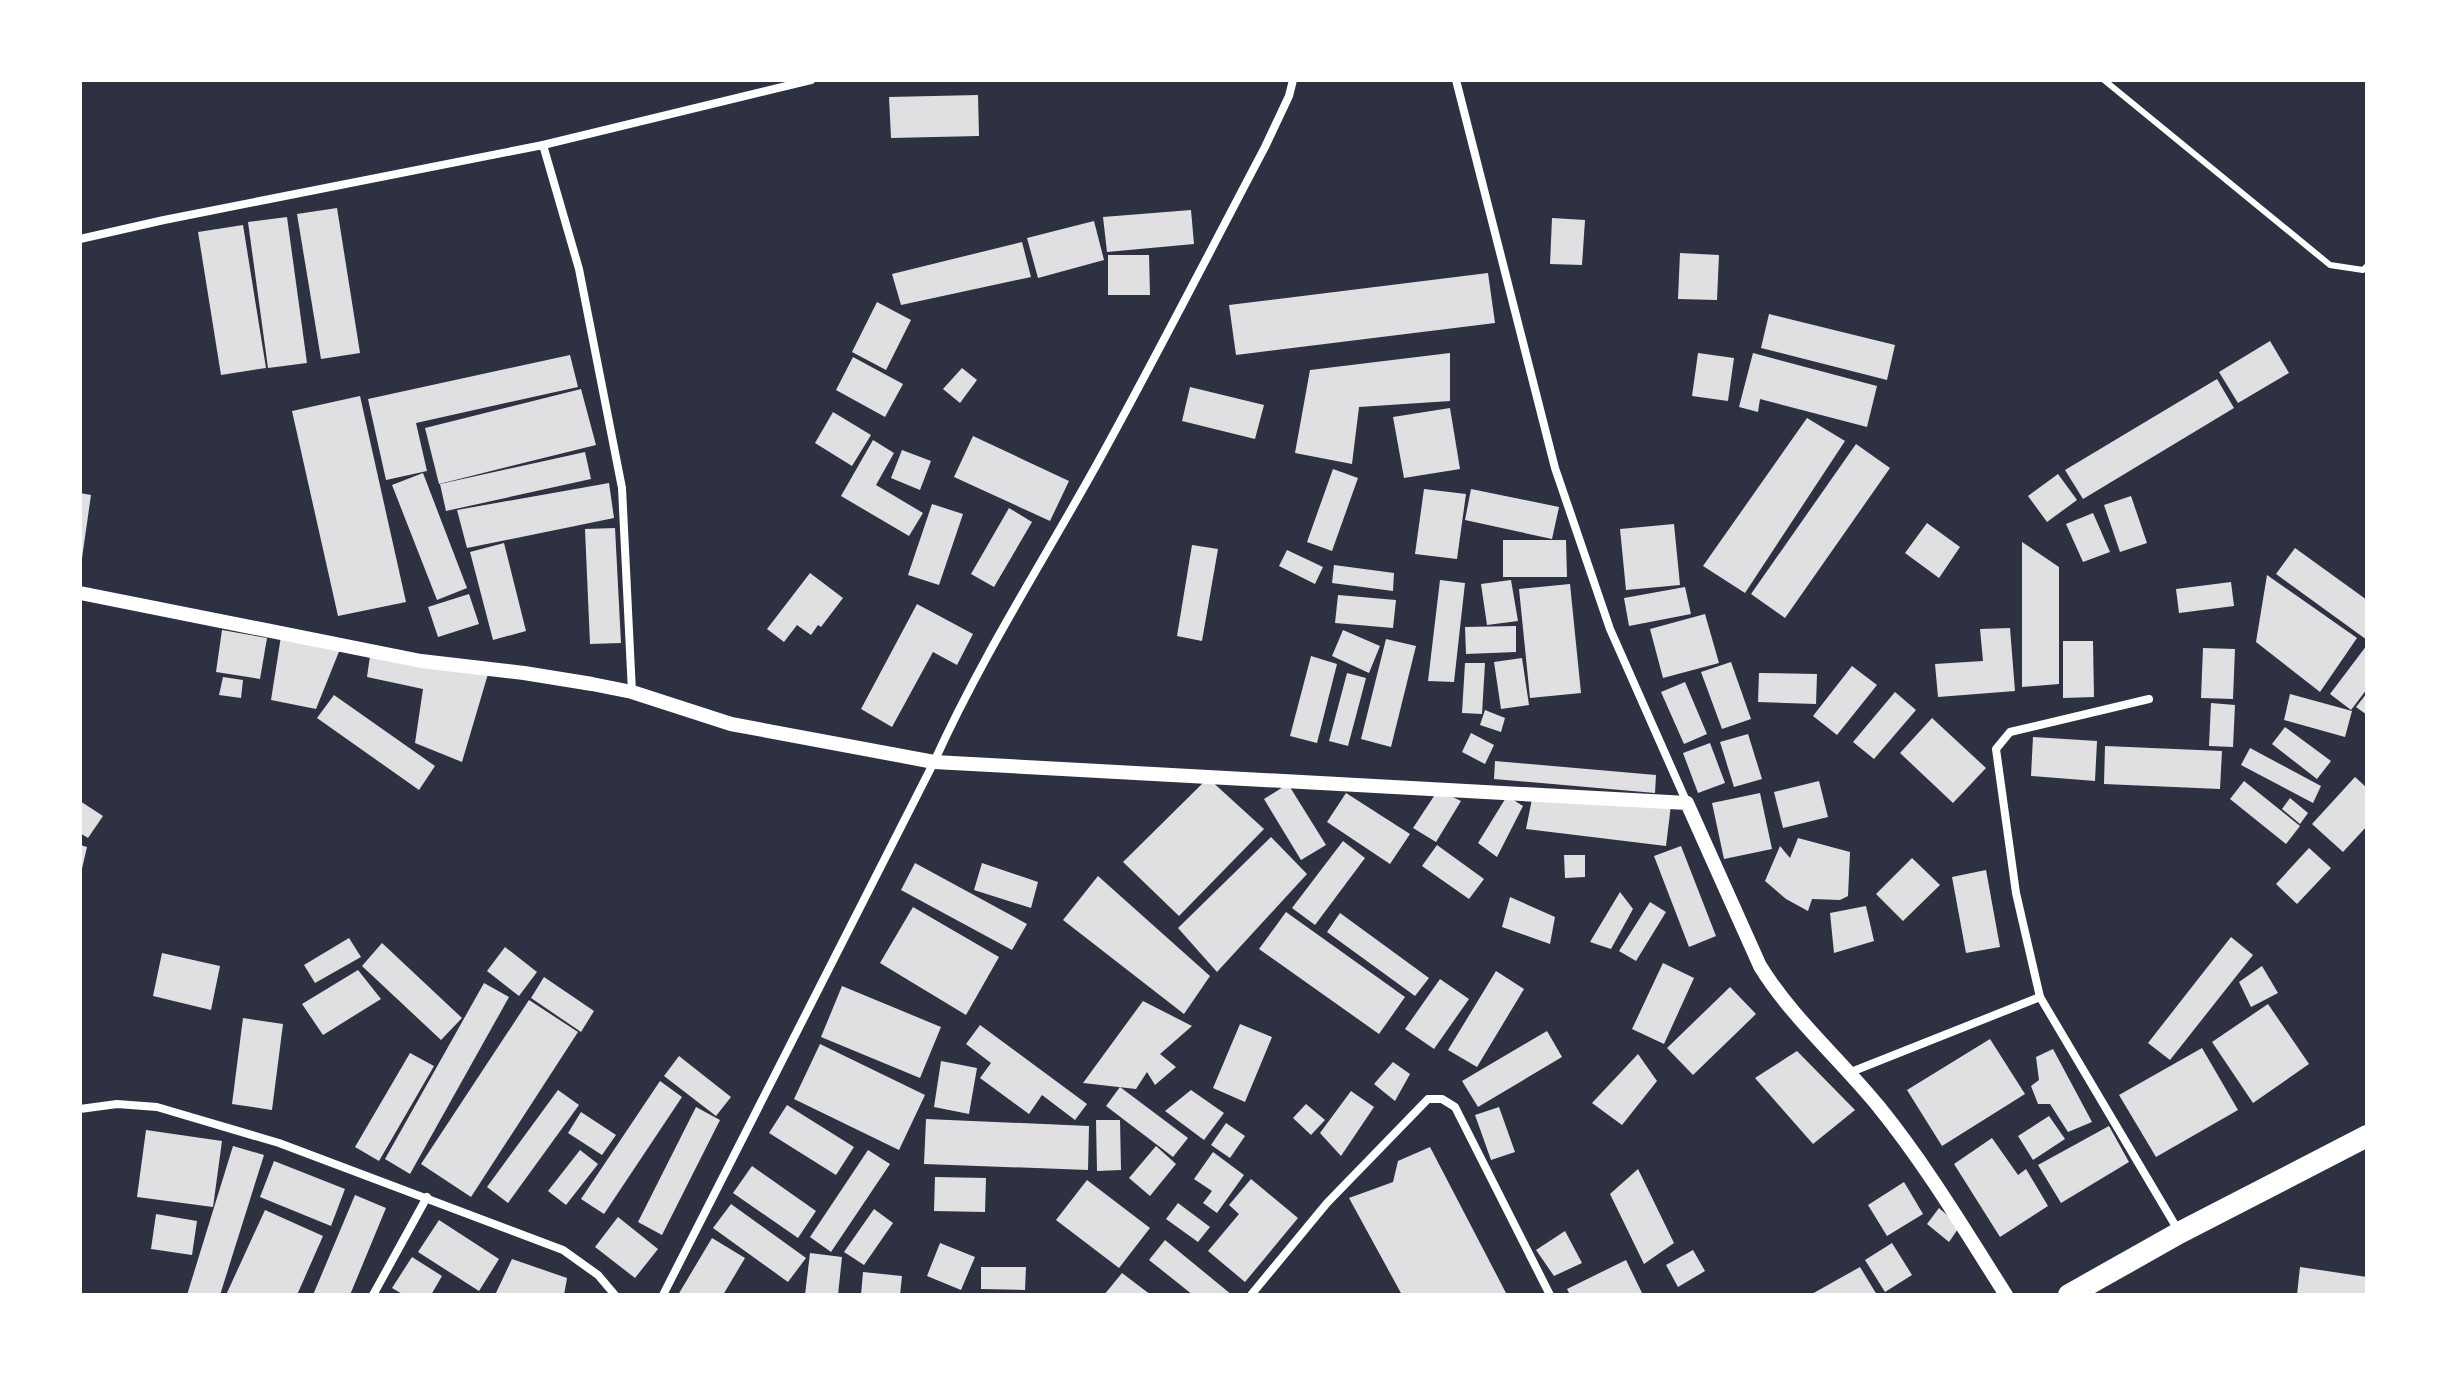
<svg xmlns="http://www.w3.org/2000/svg" width="2447" height="1375" font-family="Overpass,sans-serif">
  <style>
    .building { fill: #e0e0e3 }
    .lines { fill: none; stroke-linecap: round; stroke-linejoin: round }
    .service { stroke: #fff; stroke-width: 6 }
    .minor { stroke: #fff; stroke-width: 8 }
    .tertiary { stroke: #fff; stroke-width: 14 }
    .trunk { stroke: #fff; stroke-width: 22 }
  </style>
  <rect width="100%" height="100%" fill="#2d3142"/>
  <g class="building">
    <polygon points="978,95 979,136 891,138 889,97"/>
    <polygon points="337,208 360,353 321,359 297,214"/>
    <polygon points="1191,210 1194,244 1107,252 1103,217"/>
    <polygon points="287,217 307,363 268,368 248,222"/>
    <polygon points="1552,218 1585,220 1582,265 1550,264"/>
    <polygon points="1094,221 1104,260 1038,278 1027,238"/>
    <polygon points="243,225 266,368 221,375 198,232"/>
    <polygon points="1022,242 1031,277 901,305 892,274"/>
    <polygon points="1680,253 1719,255 1717,300 1678,299"/>
    <polygon points="1108,255 1149,255 1150,295 1108,295"/>
    <polygon points="1488,273 1495,323 1236,355 1229,305"/>
    <polygon points="877,302 911,320 886,370 852,352"/>
    <polygon points="1769,314 1895,345 1887,380 1761,348"/>
    <polygon points="2270,341 2289,373 2238,403 2219,372"/>
    <polygon points="1450,353 1450,401 1359,407 1352,464 1295,453 1310,370"/>
    <polygon points="1698,353 1734,358 1728,401 1692,396"/>
    <polygon points="1753,353 1877,386 1867,427 1760,399 1758,412 1739,407"/>
    <polygon points="570,355 578,387 416,423 427,471 386,480 368,399"/>
    <polygon points="853,357 903,384 885,417 836,390"/>
    <polygon points="962,368 977,380 960,403 943,389"/>
    <polygon points="2217,379 2234,408 2083,499 2065,470"/>
    <polygon points="1190,387 1264,405 1255,439 1182,421"/>
    <polygon points="581,389 596,445 439,484 425,428"/>
    <polygon points="360,396 406,602 338,616 292,411"/>
    <polygon points="1450,408 1460,469 1404,478 1393,417"/>
    <polygon points="833,412 871,435 852,466 815,443"/>
    <polygon points="1807,418 1845,441 1745,593 1703,566"/>
    <polygon points="973,436 1069,481 1050,521 954,477"/>
    <polygon points="873,440 894,453 876,485 923,513 909,536 841,496"/>
    <polygon points="1856,444 1890,468 1785,618 1751,594"/>
    <polygon points="902,450 931,461 920,490 891,478"/>
    <polygon points="585,452 591,479 446,511 440,484"/>
    <polygon points="1333,469 1358,478 1332,551 1307,542"/>
    <polygon points="423,473 467,588 437,600 392,485"/>
    <polygon points="2058,474 2077,500 2047,522 2028,496"/>
    <polygon points="609,483 614,518 467,548 457,510"/>
    <polygon points="1424,489 1466,494 1457,559 1415,554"/>
    <polygon points="1471,489 1559,507 1552,539 1465,520"/>
    <polygon points="80,493 91,495 82,558 80,558"/>
    <polygon points="2131,496 2147,543 2120,552 2104,505"/>
    <polygon points="932,504 963,514 939,585 908,575"/>
    <polygon points="1009,508 1032,522 994,587 971,574"/>
    <polygon points="2093,513 2110,552 2083,562 2066,524"/>
    <polygon points="1927,523 1960,547 1939,578 1905,553"/>
    <polygon points="1674,524 1680,585 1626,590 1620,529"/>
    <polygon points="615,528 621,643 590,644 585,529"/>
    <polygon points="1503,540 1566,540 1567,577 1503,577"/>
    <polygon points="2022,542 2059,567 2059,684 2022,687"/>
    <polygon points="504,543 526,631 493,640 470,552"/>
    <polygon points="1192,545 1218,549 1202,641 1177,636"/>
    <polygon points="2295,548 2367,600 2367,640 2276,574"/>
    <polygon points="1287,550 1323,567 1315,584 1279,566"/>
    <polygon points="1334,565 1394,573 1393,591 1332,583"/>
    <polygon points="810,573 843,598 821,627 818,625 811,635 797,625 784,642 767,629"/>
    <polygon points="2267,575 2357,638 2320,692 2256,642"/>
    <polygon points="1440,580 1465,583 1454,682 1428,681"/>
    <polygon points="1511,580 1518,621 1487,625 1481,584"/>
    <polygon points="2231,582 2234,606 2179,613 2176,589"/>
    <polygon points="1570,584 1581,693 1530,698 1519,589"/>
    <polygon points="1685,587 1691,614 1629,626 1624,598"/>
    <polygon points="469,594 479,624 438,637 428,607"/>
    <polygon points="1338,595 1396,600 1393,628 1335,623"/>
    <polygon points="917,604 973,634 957,665 933,652 892,727 861,709"/>
    <polygon points="1705,614 1719,663 1663,678 1650,629"/>
    <polygon points="1516,626 1516,652 1466,654 1465,627"/>
    <polygon points="2010,628 2015,691 1938,697 1935,664 1983,661 1980,629"/>
    <polygon points="222,630 267,638 260,679 216,672"/>
    <polygon points="1343,630 1380,646 1369,673 1332,656"/>
    <polygon points="281,636 340,649 316,709 271,700"/>
    <polygon points="1386,639 1416,646 1391,747 1361,739"/>
    <polygon points="2063,641 2093,641 2094,697 2063,698"/>
    <polygon points="2367,645 2367,689 2351,710 2330,694"/>
    <polygon points="2203,648 2235,649 2233,699 2201,698"/>
    <polygon points="370,656 488,674 462,762 415,743 423,689 367,677"/>
    <polygon points="1311,656 1337,664 1317,743 1290,736"/>
    <polygon points="1522,658 1529,705 1501,709 1494,662"/>
    <polygon points="1731,662 1751,719 1722,729 1701,672"/>
    <polygon points="1465,663 1485,663 1482,714 1462,713"/>
    <polygon points="1852,666 1877,685 1837,735 1813,716"/>
    <polygon points="1347,673 1366,678 1348,746 1329,741"/>
    <polygon points="1759,673 1817,674 1816,704 1758,702"/>
    <polygon points="223,677 243,680 241,698 219,695"/>
    <polygon points="1685,682 1707,734 1684,744 1661,692"/>
    <polygon points="1895,692 1916,710 1874,759 1853,742"/>
    <polygon points="2367,693 2367,715 2356,707"/>
    <polygon points="2290,694 2352,711 2345,737 2284,720"/>
    <polygon points="334,695 435,766 419,790 317,718"/>
    <polygon points="2211,703 2235,705 2233,747 2209,746"/>
    <polygon points="1485,710 1505,718 1501,732 1480,725"/>
    <polygon points="1932,718 1986,768 1953,803 1900,753"/>
    <polygon points="2285,727 2331,761 2317,779 2272,744"/>
    <polygon points="1471,733 1494,745 1485,764 1462,752"/>
    <polygon points="1748,734 1762,779 1734,787 1720,742"/>
    <polygon points="2033,737 2097,741 2095,781 2031,776"/>
    <polygon points="1710,743 1725,783 1698,793 1683,753"/>
    <polygon points="2105,746 2222,751 2220,789 2104,784"/>
    <polygon points="2250,748 2321,786 2313,803 2241,765"/>
    <polygon points="1495,761 1656,775 1655,793 1494,779"/>
    <polygon points="2355,777 2367,788 2367,826 2343,852 2312,824"/>
    <polygon points="1208,778 1264,829 1179,916 1123,862"/>
    <polygon points="1819,781 1828,817 1783,828 1774,792"/>
    <polygon points="2244,781 2300,826 2286,844 2230,799"/>
    <polygon points="1288,784 1326,845 1301,860 1264,799"/>
    <polygon points="1438,790 1461,801 1436,842 1413,828"/>
    <polygon points="1346,793 1410,834 1390,864 1327,822"/>
    <polygon points="1760,793 1772,849 1724,859 1712,803"/>
    <polygon points="1507,796 1523,806 1497,857 1478,843"/>
    <polygon points="2290,798 2308,813 2300,824 2282,809"/>
    <polygon points="1532,799 1671,805 1666,846 1526,829"/>
    <polygon points="80,801 103,816 88,838 80,833"/>
    <polygon points="1271,837 1307,874 1217,972 1178,928"/>
    <polygon points="1798,838 1850,852 1848,896 1840,900 1812,899 1808,911 1786,899 1765,881 1780,846 1790,858"/>
    <polygon points="1343,841 1365,858 1315,925 1292,908"/>
    <polygon points="80,845 87,847 81,873 80,872"/>
    <polygon points="1437,845 1484,879 1469,899 1422,866"/>
    <polygon points="1681,846 1716,936 1689,947 1654,856"/>
    <polygon points="2309,848 2331,868 2297,904 2276,884"/>
    <polygon points="1564,855 1585,855 1585,877 1565,878"/>
    <polygon points="1912,858 1940,885 1903,921 1876,894"/>
    <polygon points="915,863 1027,924 1012,950 901,890"/>
    <polygon points="982,863 1038,882 1031,908 974,890"/>
    <polygon points="1986,870 2000,947 1966,953 1952,877"/>
    <polygon points="1098,876 1210,976 1184,1014 1063,920"/>
    <polygon points="1620,892 1633,909 1611,949 1590,942"/>
    <polygon points="1510,897 1555,917 1550,944 1502,927"/>
    <polygon points="1650,902 1666,912 1636,961 1619,951"/>
    <polygon points="1866,906 1874,941 1834,953 1830,913"/>
    <polygon points="913,907 999,957 966,1015 880,963"/>
    <polygon points="1286,912 1405,997 1379,1034 1259,949"/>
    <polygon points="1340,913 1429,978 1415,996 1327,932"/>
    <polygon points="2231,937 2253,955 2170,1060 2148,1043"/>
    <polygon points="349,938 361,957 315,983 304,965"/>
    <polygon points="382,943 462,1018 441,1040 362,966"/>
    <polygon points="505,947 537,972 519,996 487,971"/>
    <polygon points="162,953 220,966 211,1010 153,996"/>
    <polygon points="1663,963 1694,978 1664,1044 1632,1029"/>
    <polygon points="2262,966 2278,993 2251,1007 2239,982"/>
    <polygon points="358,970 381,999 323,1035 302,1004"/>
    <polygon points="1496,971 1524,989 1477,1067 1448,1050"/>
    <polygon points="544,977 594,1011 581,1032 531,998"/>
    <polygon points="1440,979 1469,999 1434,1049 1405,1029"/>
    <polygon points="484,983 509,997 410,1174 385,1159"/>
    <polygon points="842,986 941,1027 920,1078 821,1037"/>
    <polygon points="1730,987 1756,1014 1693,1075 1667,1048"/>
    <polygon points="529,1000 578,1032 471,1197 421,1164"/>
    <polygon points="1143,1001 1192,1026 1160,1054 1176,1067 1155,1085 1147,1072 1136,1089 1083,1083"/>
    <polygon points="2268,1004 2309,1064 2253,1103 2212,1042"/>
    <polygon points="243,1018 283,1024 272,1110 232,1104"/>
    <polygon points="1240,1024 1272,1037 1245,1102 1213,1088"/>
    <polygon points="980,1025 1087,1104 1075,1120 1042,1095 1029,1114 980,1078 991,1063 966,1044"/>
    <polygon points="1547,1031 1562,1057 1478,1107 1462,1081"/>
    <polygon points="1990,1039 2025,1094 1942,1146 1907,1090"/>
    <polygon points="820,1044 925,1095 899,1150 794,1099"/>
    <polygon points="2202,1048 2238,1110 2156,1157 2119,1095"/>
    <polygon points="2053,1049 2092,1122 2068,1132 2050,1104 2038,1104 2031,1086 2039,1080 2036,1057"/>
    <polygon points="1797,1051 1855,1110 1813,1144 1755,1078"/>
    <polygon points="410,1053 434,1066 379,1161 355,1147"/>
    <polygon points="1638,1054 1657,1081 1622,1125 1592,1103"/>
    <polygon points="679,1056 731,1097 716,1116 664,1076"/>
    <polygon points="941,1061 977,1068 969,1114 934,1107"/>
    <polygon points="1393,1062 1410,1074 1395,1101 1374,1084"/>
    <polygon points="660,1081 682,1097 604,1214 581,1199"/>
    <polygon points="1120,1087 1188,1138 1173,1157 1106,1106"/>
    <polygon points="558,1090 579,1105 508,1203 487,1187"/>
    <polygon points="1191,1090 1224,1113 1204,1140 1165,1111"/>
    <polygon points="1351,1091 1374,1107 1341,1156 1320,1133"/>
    <polygon points="1306,1104 1325,1120 1311,1135 1293,1118"/>
    <polygon points="787,1105 854,1147 836,1175 769,1133"/>
    <polygon points="696,1107 720,1120 662,1235 638,1222"/>
    <polygon points="1499,1107 1515,1152 1491,1160 1475,1115"/>
    <polygon points="581,1112 616,1135 602,1155 568,1133"/>
    <polygon points="2049,1116 2065,1139 2033,1160 2018,1136"/>
    <polygon points="926,1119 1089,1126 1088,1170 924,1164"/>
    <polygon points="1096,1120 1120,1120 1121,1170 1097,1171"/>
    <polygon points="1226,1123 1245,1136 1230,1158 1211,1145"/>
    <polygon points="2109,1126 2129,1162 2061,1203 2038,1165"/>
    <polygon points="146,1130 222,1141 213,1207 137,1197"/>
    <polygon points="1992,1138 2018,1175 2026,1169 2048,1206 2000,1237 1954,1164"/>
    <polygon points="233,1146 264,1155 220,1295 187,1295"/>
    <polygon points="1156,1146 1176,1164 1150,1196 1129,1178"/>
    <polygon points="1430,1147 1506,1293 1502,1295 1402,1295 1349,1198 1393,1182 1398,1161"/>
    <polygon points="580,1150 598,1164 566,1205 548,1191"/>
    <polygon points="868,1150 890,1164 831,1252 810,1237"/>
    <polygon points="1213,1152 1244,1175 1217,1213 1203,1203 1212,1191 1194,1179"/>
    <polygon points="274,1161 345,1189 331,1226 260,1197"/>
    <polygon points="752,1166 816,1211 798,1238 733,1193"/>
    <polygon points="1638,1169 1674,1243 1644,1264 1610,1194"/>
    <polygon points="935,1177 986,1178 985,1212 934,1211"/>
    <polygon points="1251,1179 1298,1218 1245,1282 1208,1251 1239,1214 1229,1205"/>
    <polygon points="1087,1180 1150,1228 1119,1268 1056,1220"/>
    <polygon points="1904,1182 1923,1214 1887,1236 1868,1205"/>
    <polygon points="355,1195 386,1208 350,1295 313,1295"/>
    <polygon points="1178,1203 1210,1227 1198,1242 1166,1219"/>
    <polygon points="731,1204 806,1258 788,1282 713,1228"/>
    <polygon points="1939,1208 1960,1226 1949,1242 1927,1224"/>
    <polygon points="874,1209 893,1223 864,1265 844,1252"/>
    <polygon points="265,1210 323,1236 297,1295 226,1295"/>
    <polygon points="156,1214 197,1221 192,1255 151,1249"/>
    <polygon points="618,1217 658,1249 635,1278 595,1247"/>
    <polygon points="439,1220 499,1259 479,1291 418,1252"/>
    <polygon points="1565,1231 1582,1263 1554,1276 1536,1250"/>
    <polygon points="712,1238 745,1258 723,1295 678,1295"/>
    <polygon points="1165,1240 1232,1295 1193,1295 1149,1260"/>
    <polygon points="940,1243 975,1257 961,1290 927,1276"/>
    <polygon points="1892,1243 1912,1275 1885,1292 1865,1260"/>
    <polygon points="1693,1250 1705,1271 1678,1287 1666,1265"/>
    <polygon points="810,1253 842,1257 838,1295 805,1295"/>
    <polygon points="412,1257 442,1276 431,1295 404,1295 392,1288"/>
    <polygon points="512,1259 567,1278 564,1295 495,1295"/>
    <polygon points="1626,1260 1643,1295 1570,1295 1567,1289"/>
    <polygon points="981,1267 1026,1267 1025,1290 981,1289"/>
    <polygon points="1860,1267 1877,1295 1810,1295"/>
    <polygon points="2300,1267 2367,1277 2367,1295 2297,1295"/>
    <polygon points="863,1272 902,1276 900,1295 861,1295"/>
    <polygon points="1122,1273 1151,1295 1104,1295"/>
  </g>
  <g class="lines">
    <polyline class="service" points="2104,80 2330,265 2363,270 2367,266"/>
    <g class="minor">
      <polyline points="1456,80 1555,468 1610,629 1687,803"/>
      <polyline points="543,145 579,269 622,488 632,692"/>
      <polyline points="80,239 164,220 543,145 811,80"/>
      <polyline points="2149,699 2010,732 1996,749 2016,893 2040,997 2178,1230"/>
      <polyline points="1851,1072 2040,997"/>
      <polyline points="80,1109 117,1104 157,1107 279,1143 563,1250 598,1275 615,1295"/>
      <polyline points="373,1295 427,1197"/>
      <path d="M663 1295 934 762C981 658 1042 563 1097 464 1155 359 1209 253 1265 147L1289 96 1293 80"/>
      <polyline points="1251,1295 1327,1203 1428,1099 1442,1099 1455,1107 1550,1295"/>
    </g>
    <path class="tertiary" d="M80 593 421 661 524 673 592 684 632 692 731 724 934 762 1687 803 1760 966C1792 1018 1840 1059 1879 1107 1926 1165 1966 1232 2006 1295"/>
    <polyline class="trunk" points="2069,1295 2179,1233 2367,1136"/>
  </g>
  <rect width="2447" height="1375" fill="none" stroke="#ffffff" stroke-width="164"/>
</svg>
